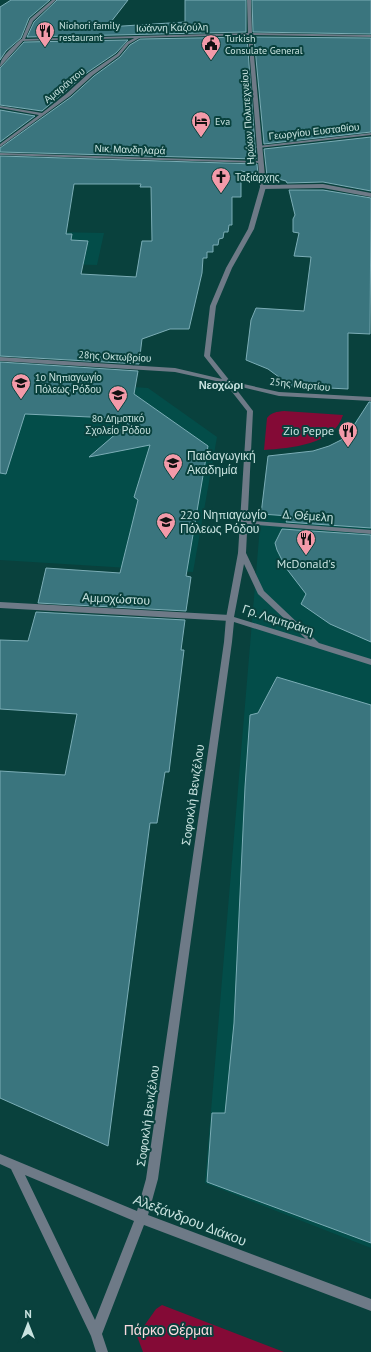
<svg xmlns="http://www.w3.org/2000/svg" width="371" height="1352" font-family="'PT Sans',sans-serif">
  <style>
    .built { fill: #034d49 }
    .green { fill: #840a36 }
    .building { fill: #3a757e; stroke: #7badb6; fill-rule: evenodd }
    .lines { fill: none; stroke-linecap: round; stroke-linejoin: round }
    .pedestrian { fill: #6e7a87; fill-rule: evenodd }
    .minor { fill: #6e7a87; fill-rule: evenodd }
    .tertiary { fill: #6e7a87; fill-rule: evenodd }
    .labels { text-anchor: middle; stroke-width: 4; stroke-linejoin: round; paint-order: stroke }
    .far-poi-label { font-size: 10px; fill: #c9e3e0; stroke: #09413d; text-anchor: start }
    .far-street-label { font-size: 10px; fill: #c9e3e0; stroke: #09413d }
    .far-neighbourhood-label { font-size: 11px; font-weight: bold; fill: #c9e3e0; stroke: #09413d }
    .poi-label { font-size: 12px; fill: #c9e3e0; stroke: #09413d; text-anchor: start }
    .street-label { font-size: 12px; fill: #c9e3e0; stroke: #09413d }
    .near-street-label { font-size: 14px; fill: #c9e3e0; stroke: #09413d }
    .near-park-label { font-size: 14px; fill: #fbdade; stroke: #09413d }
  </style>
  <rect width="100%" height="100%" fill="#09413d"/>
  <g class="built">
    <polygon points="0,231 104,233 97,265 0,262"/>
    <polygon points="0,378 148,388 217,437 193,572 0,560"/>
    <polygon points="357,418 371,419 371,1248 205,1183 261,514 268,456 313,451 329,446 341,440 349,433"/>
  </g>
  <g class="green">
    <path d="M284 411 343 415C334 445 291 448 264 450L267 418C272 412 276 412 284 411Z"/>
    <polygon points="162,1305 284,1352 143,1352 137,1336 156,1309"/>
  </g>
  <g class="building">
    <polygon points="11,0 50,0 29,18 21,38 6,51 0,60 0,7"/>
    <polygon points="57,0 128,0 107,27 185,22 185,0 246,0 246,32 27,37 34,22"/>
    <polygon points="252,0 371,0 371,34 253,32"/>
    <polygon points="247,37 256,159 0,152 0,148 71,97 94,76 120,57 130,45 140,39"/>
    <polygon points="254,37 371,38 371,132 264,144"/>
    <polygon points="128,40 116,53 88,72 42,111 0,105 0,68 24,42"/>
    <polygon points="0,110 35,116 0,142"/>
    <polygon points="371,137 371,191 323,182 287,183 286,181 267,176 264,149"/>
    <path d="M0 156 257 164 258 174 241 171V197H232V225H229L228 232H224L223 238 219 239 218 245H213V252H207V258H203L202 273 189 329H170L142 339 139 364 0 356ZM74 184H141L140 187H151L152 241H142L136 277 81 274 88 241 71 240 72 234H66Z"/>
    <polygon points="289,190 323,190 371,198 370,334 348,333 348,389 291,386 268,369 246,360 251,320 256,308 304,311 311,257 294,256 299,233 293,232 293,219 295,215"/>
    <polygon points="0,362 138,371 134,394 208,446 186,576 191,577 186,611 38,603 46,568 120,573 138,500 134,497 150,445 89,457 133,419 25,414 6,474 0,473"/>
    <polygon points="369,402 371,402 371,528 286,522 289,516 261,514 268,456 313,451 329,446 341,440 349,433"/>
    <polygon points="282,529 371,535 371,642 330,624 301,604 306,594 286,568 277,550 275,543"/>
    <polygon points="36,612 185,620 181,650 184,650 169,772 165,772 157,823 150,823 108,1146 0,1098 0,771 65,775 77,714 0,709 0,640 28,641"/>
    <polygon points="277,677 371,705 371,1243 207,1182 212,1113 225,1113 234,1023 245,787 250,715 258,713"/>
  </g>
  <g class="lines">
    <g class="pedestrian">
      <polygon points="138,36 141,37 129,44 119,56 93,75 70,96 0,147 0,144 39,115 0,108 0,106 42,113 66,94 89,73 117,54 127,42"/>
      <path d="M21 39 24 40 0 67C0 56 13 47 21 39Z"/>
      <polygon points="0,153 260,161 262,162 260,163 0,155"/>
      <polygon points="242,520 371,530 371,534 244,524 242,524 240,522"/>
    </g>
    <g class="minor">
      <polygon points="52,0 56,0 33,21 25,39 250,33 371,35 371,37 250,35 21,41 30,19"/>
      <polygon points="371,133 371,135 258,148 256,147 258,146"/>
      <polygon points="323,184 371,193 371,197 323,188 263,189 260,187 263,185"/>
      <polygon points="0,602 230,615 234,618 230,621 0,608"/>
    </g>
    <path class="tertiary" d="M247 0H251L252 34 266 187 254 229 232 268 216 306 210 356 230 381 279 392 371 397V401L279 396 233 385 253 411 246 553 264 591 319 643 371 659V665L234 622 232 642 158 1179 148 1215 371 1299V1311L144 1225 102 1334 108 1352H96L91 1336 11 1169 0 1164V1154L137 1211 146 1179 224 642 226 618 238 553 247 411 225 383 175 372 0 361V357L175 368 222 379 204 356 210 306 226 268 248 229 260 187 248 34ZM244 564 258 594 306 639 234 617ZM25 1175 134 1221 95 1320Z"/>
  </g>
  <defs>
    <symbol id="restaurant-pin" viewBox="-11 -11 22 30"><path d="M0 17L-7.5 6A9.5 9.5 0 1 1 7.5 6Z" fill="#f39aa9" stroke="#09413d"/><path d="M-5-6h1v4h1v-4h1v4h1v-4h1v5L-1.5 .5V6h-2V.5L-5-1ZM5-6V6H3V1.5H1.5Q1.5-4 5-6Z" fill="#111"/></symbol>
    <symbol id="civic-pin" viewBox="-11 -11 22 30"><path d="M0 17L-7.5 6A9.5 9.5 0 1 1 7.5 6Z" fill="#f39aa9" stroke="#09413d"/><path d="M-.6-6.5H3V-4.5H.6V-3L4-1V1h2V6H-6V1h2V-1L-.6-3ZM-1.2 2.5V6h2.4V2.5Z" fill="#111"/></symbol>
    <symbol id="hotel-pin" viewBox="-11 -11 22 30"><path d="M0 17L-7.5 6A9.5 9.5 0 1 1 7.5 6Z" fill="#f39aa9" stroke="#09413d"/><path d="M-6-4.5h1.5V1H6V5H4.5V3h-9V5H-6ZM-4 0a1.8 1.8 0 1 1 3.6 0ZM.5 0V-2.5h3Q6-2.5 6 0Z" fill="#111"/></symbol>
    <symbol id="church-pin" viewBox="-11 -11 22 30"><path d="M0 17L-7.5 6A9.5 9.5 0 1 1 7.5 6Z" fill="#f39aa9" stroke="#09413d"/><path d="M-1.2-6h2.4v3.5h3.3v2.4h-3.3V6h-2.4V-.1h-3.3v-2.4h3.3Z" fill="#111"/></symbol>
    <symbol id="school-pin" viewBox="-11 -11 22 30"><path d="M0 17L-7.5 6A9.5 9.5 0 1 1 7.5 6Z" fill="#f39aa9" stroke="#09413d"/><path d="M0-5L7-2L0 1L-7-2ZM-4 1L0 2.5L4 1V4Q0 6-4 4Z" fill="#111"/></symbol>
  </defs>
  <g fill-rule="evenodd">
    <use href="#restaurant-pin" x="34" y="20" width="22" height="30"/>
    <use href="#civic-pin" x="200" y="33" width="22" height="30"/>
    <use href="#hotel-pin" x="190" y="110" width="22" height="30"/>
    <use href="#church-pin" x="210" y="166" width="22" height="30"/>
    <use href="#school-pin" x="10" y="372" width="22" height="30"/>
    <use href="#school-pin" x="107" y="384" width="22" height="30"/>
    <use href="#restaurant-pin" x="337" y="420" width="22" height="30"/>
    <use href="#school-pin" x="162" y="452" width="22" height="30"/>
    <use href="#school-pin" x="155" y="511" width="22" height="30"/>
    <use href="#restaurant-pin" x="295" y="528" width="22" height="30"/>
  </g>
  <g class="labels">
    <g class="far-poi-label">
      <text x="59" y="29">Niohori family<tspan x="59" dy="12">restaurant</tspan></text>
      <text x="225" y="42">Turkish<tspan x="225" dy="12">Consulate General</tspan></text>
      <text x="215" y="125">Eva</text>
      <text x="235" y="181">Ταξιάρχης</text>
      <text x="35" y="381">1ο Νηπιαγωγίο<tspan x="35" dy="12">Πόλεως Ρόδου</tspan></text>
      <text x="118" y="422" text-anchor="middle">8ο Δημοτικό<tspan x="118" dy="12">Σχολείο Ρόδου</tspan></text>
    </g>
    <g class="far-street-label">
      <text transform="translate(172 27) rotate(-1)" y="4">Ιωάννη Καζούλη</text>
      <text transform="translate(64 85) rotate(-39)" y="4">Αμαράντου</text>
      <text transform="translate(247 117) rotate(-94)" y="4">Ηρώων Πολυτεχνείου</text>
      <text transform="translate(314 131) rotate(-6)" y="4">Γεωργίου Ευσταθίου</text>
      <text transform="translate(130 149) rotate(2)" y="4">Νικ. Μανδηλαρά</text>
      <text transform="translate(115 356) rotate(3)" y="4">28ης Οκτωβρίου</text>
      <text transform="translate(300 384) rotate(6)" y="4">25ης Μαρτίου</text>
    </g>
    <g class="far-neighbourhood-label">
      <text x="221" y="389">Νεοχώρι</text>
    </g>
    <g class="poi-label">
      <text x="334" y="435" text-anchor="end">Zio Peppe</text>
      <text x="187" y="460">Παιδαγωγική<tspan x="187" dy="14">Ακαδημία</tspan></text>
      <text x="180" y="519">22ο Νηπιαγωγίο<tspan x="180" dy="14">Πόλεως Ρόδου</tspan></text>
      <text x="306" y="568" text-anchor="middle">McDonald's</text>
    </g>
    <g class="street-label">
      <text transform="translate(308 516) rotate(4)" y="4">Δ. Θέμελη</text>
      <text transform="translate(116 599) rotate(3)" y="4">Αμμοχώστου</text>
      <text transform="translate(278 620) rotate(18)" y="4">Γρ. Λαμπράκη</text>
      <text transform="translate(193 795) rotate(-82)" y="4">Σοφοκλή Βενιζέλου</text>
      <text transform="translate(148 1116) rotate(-82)" y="4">Σοφοκλή Βενιζέλου</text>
    </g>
    <g class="near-street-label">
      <text transform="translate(190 1220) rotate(21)" y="5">Αλεξάνδρου Διάκου</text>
    </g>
    <g class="near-park-label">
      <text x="168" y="1335">Πάρκο Θέρμαι</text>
    </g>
  </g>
  <g transform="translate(28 1324)" stroke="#09413d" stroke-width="3" paint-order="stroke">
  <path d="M0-3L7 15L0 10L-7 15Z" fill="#c9e3e0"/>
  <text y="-6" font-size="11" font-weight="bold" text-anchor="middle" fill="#c9e3e0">N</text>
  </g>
</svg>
